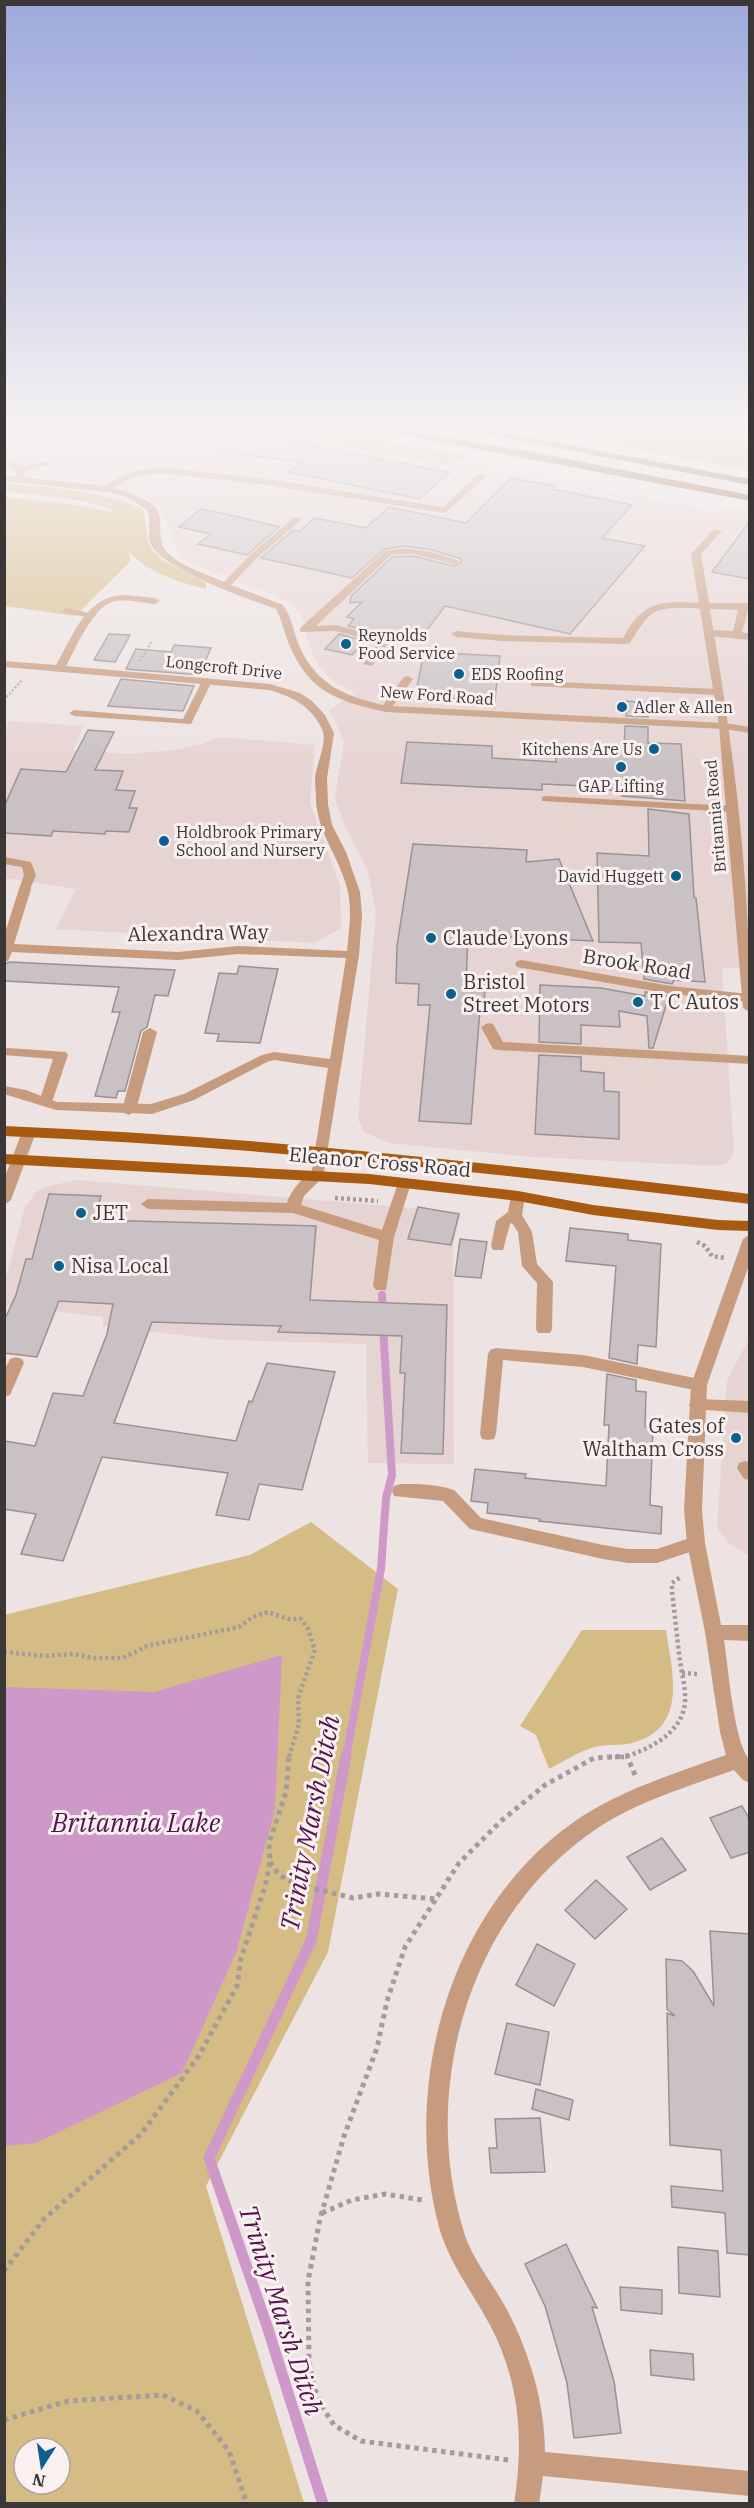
<svg xmlns="http://www.w3.org/2000/svg" width="754" height="2508" font-family="'IBM Plex Serif',serif">
  <style>
    .built { fill: #e6d4d2 }
    .green { fill: #d5bb84; fill-rule: evenodd }
    .water { fill: #ce99c9 }
    .lines { fill: none; stroke-linecap: round; stroke-linejoin: round }
    .stream-far1 { stroke: #ce99c9; stroke-width: 8 }
    .stream { stroke: #ce99c9; stroke-width: 11 }
    .building { fill: #c9c1c3; stroke: #999193; stroke-width: 1.5 }
    .path-far2 { stroke: #a39c9b; stroke-width: 2; stroke-dasharray: 2 2; stroke-linecap: butt }
    .path-far1 { stroke: #a39c9b; stroke-width: 4.5; stroke-dasharray: 3 3; stroke-linecap: butt }
    .path { stroke: #a39c9b; stroke-width: 5; stroke-dasharray: 4.5 4.5; stroke-linecap: butt }
    .lane { fill: #c79b7d; fill-rule: evenodd }
    .street { fill: #c79b7d; fill-rule: evenodd }
    .primary { fill: #a75a10; fill-rule: evenodd }
    .highway { fill: #844f26; fill-rule: evenodd }
    .poi-dot { fill: #0c5f91; stroke: #f9f0ef; stroke-width: 2 }
    .labels { text-anchor: middle; stroke-width: 6; stroke-linejoin: round; paint-order: stroke }
    .far-poi-label { font-size: 16px; fill: #3b3737; stroke: #f9f0ef; text-anchor: start }
    .far-street-label { font-size: 16px; fill: #3b3737; stroke: #f9f0ef }
    .street-label { font-size: 20px; fill: #3b3737; stroke: #f9f0ef }
    .poi-label { font-size: 20px; fill: #3b3737; stroke: #f9f0ef; text-anchor: start }
    .near-water-label { font-size: 26px; font-style: italic; fill: #52134f; stroke: #f9f0ef }
  </style>
  <rect width="100%" height="100%" fill="#ece3e2"/>
  <g class="built">
    <polygon points="4,426 263,426 309,432 711,511 749,507 750,969 722,968 734,1152 727,1163 717,1166 533,1157 389,1143 364,1132 358,1119 376,912 367,869 344,824 335,798 344,743 335,719 329,710 356,693 337,684 319,667 308,642 305,623 294,605 274,595 194,565 180,557 162,509 148,498 112,486 84,481 5,473"/>
    <polygon points="10,721 83,726 73,750 127,754 174,750 202,744 221,737 315,745 310,803 340,885 341,928 315,943 56,929 76,889 5,878 4,731"/>
    <polygon points="77,1180 461,1212 453,1245 454,1464 368,1463 366,1344 226,1340 103,1326 103,1317 5,1305 5,1281 25,1207 36,1192 49,1186"/>
    <polygon points="749,1339 749,1556 729,1543 717,1528 727,1380"/>
  </g>
  <g class="green">
    <polygon points="230,426 296,426 470,456 444,464"/>
    <polygon points="506,426 749,426 749,471"/>
    <path d="M5 483C52 488 100 490 143 509L149 546 162 560 206 583V589C178 582 149 573 129 552L131 561 75 616 5 606V497L85 506 115 513C102 499 26 494 5 492Z"/>
    <path d="M311 1522 398 1589 328 1952 206 2186 304 2503H5L4 1615 250 1555ZM24 2448H60V2484H24Z"/>
    <path d="M582 1630H666C672 1672 689 1728 632 1743 620 1746 607 1744 595 1747 579 1751 563 1762 549 1769L536 1735 520 1726Z"/>
  </g>
  <polygon class="water" points="282,1655 275,1810 236,1953 182,2073 36,2143 5,2146 5,1687 154,1692"/>
  <g class="lines">
    <g class="stream-far1">
      <polyline points="382,1295 383,1312"/>
      <polyline points="346,1757 381,1569 386,1498 392,1475 383,1327"/>
    </g>
    <polyline class="stream" points="323,2504 267,2326 209,2158 311,1941 346,1756"/>
  </g>
  <g class="building">
    <polygon points="239,434 307,442 305,444 449,473 419,499 289,472 302,462 222,452"/>
    <polygon points="511,478 555,486 552,489 632,505 602,538 645,546 570,634 445,606 421,638 375,630 373,632 348,626 354,619 347,617 362,602 350,603 351,596 392,557 413,556 454,566 462,562 461,559 432,550 405,546 385,549 352,578 261,558 293,530 300,531 315,518 366,528 389,507 466,523"/>
    <polygon points="201,509 234,516 279,527 247,555 198,544 211,534 179,527"/>
    <polygon points="750,521 750,579 712,572"/>
    <polygon points="109,634 130,635 115,662 94,660"/>
    <polygon points="339,634 365,641 352,655 325,649"/>
    <polygon points="174,645 211,648 199,675 126,669 136,649 171,652"/>
    <polygon points="424,652 500,656 494,707 470,705 471,699 428,697 428,693 416,692"/>
    <polygon points="121,679 194,686 183,711 108,706"/>
    <polygon points="627,701 648,703 648,717 626,716"/>
    <polygon points="625,726 648,727 648,743 681,744 685,801 622,796 622,792 585,786 542,784 542,790 401,783 407,742 492,746 492,758 556,762 556,749 624,751"/>
    <polygon points="88,730 114,732 95,770 123,771 116,790 135,791 129,808 137,808 129,832 106,831 105,834 53,831 51,836 4,833 4,807 21,769 66,772"/>
    <polygon points="648,809 689,814 694,897 696,898 705,982 674,980 672,984 644,979 641,943 599,942 597,853 649,856"/>
    <polygon points="413,844 527,850 526,862 559,859 593,941 468,935 466,983 485,984 484,1009 480,1009 471,1124 419,1121 430,1005 418,1005 419,984 396,983 397,946"/>
    <polygon points="10,962 175,970 168,996 155,995 147,1027 141,1031 125,1091 118,1091 116,1098 95,1096 120,1012 112,1012 119,987 4,981 4,964"/>
    <polygon points="239,966 278,969 260,1043 217,1041 219,1034 205,1033 219,973 237,974"/>
    <polygon points="540,985 601,988 645,996 645,992 669,996 653,1048 649,1048 647,1016 619,1011 620,1027 581,1025 581,1044 539,1042"/>
    <polygon points="539,1055 581,1057 581,1071 604,1073 604,1091 619,1092 619,1139 535,1134"/>
    <polygon points="49,1194 101,1196 95,1220 316,1226 310,1300 447,1305 443,1454 401,1453 405,1373 400,1373 402,1336 278,1332 281,1326 152,1322 114,1423 236,1441 249,1401 252,1402 267,1363 335,1372 302,1490 259,1484 249,1520 216,1515 228,1473 102,1457 63,1561 21,1554 36,1514 4,1509 4,1441 35,1446 53,1393 83,1396 107,1334 113,1304 59,1301 37,1357 4,1353 4,1321 16,1295 26,1259 32,1259"/>
    <polygon points="418,1207 459,1214 451,1245 408,1239"/>
    <polygon points="570,1228 628,1234 628,1240 661,1244 656,1347 638,1345 637,1364 609,1358 616,1266 566,1261"/>
    <polygon points="460,1239 487,1242 481,1278 455,1276"/>
    <polygon points="607,1374 636,1380 636,1391 646,1392 645,1427 653,1428 650,1505 662,1507 661,1534 539,1521 540,1519 487,1513 488,1503 471,1501 475,1469 526,1474 525,1478 606,1486 609,1425 604,1425"/>
    <polygon points="742,1806 750,1820 750,1852 731,1858 710,1818"/>
    <polygon points="662,1838 686,1870 650,1890 627,1857"/>
    <polygon points="596,1880 627,1909 595,1939 565,1910"/>
    <polygon points="710,1931 750,1934 750,2255 727,2253 725,2213 672,2207 671,2186 723,2191 721,2150 670,2145 667,2013 675,2016 667,2009 666,1959 682,1961 693,1971 714,2006"/>
    <polygon points="537,1944 575,1964 554,2006 516,1985"/>
    <polygon points="507,2023 549,2032 540,2085 495,2074"/>
    <polygon points="536,2089 573,2100 569,2120 532,2109"/>
    <polygon points="540,2118 545,2172 491,2173 489,2148 497,2148 495,2119"/>
    <polygon points="566,2244 597,2308 592,2307 614,2381 621,2433 574,2438 567,2383 545,2306 525,2264"/>
    <polygon points="678,2247 718,2251 720,2297 679,2293"/>
    <polygon points="620,2287 662,2290 662,2314 621,2310"/>
    <polygon points="650,2350 693,2354 694,2380 651,2375"/>
  </g>
  <g class="lines">
    <g class="path-far2">
      <polyline points="140,661 152,641"/>
      <polyline points="4,700 22,680"/>
    </g>
    <g class="path-far1">
      <polyline points="335,1198 378,1201"/>
      <polyline points="697,1242 705,1246 712,1256 725,1258"/>
      <polyline points="4,1652 45,1656 73,1654 93,1658 123,1658 147,1646 239,1627 253,1617 268,1612 288,1619 301,1619 308,1629 315,1650 298,1698 299,1724 289,1757"/>
      <polyline points="682,1673 699,1674"/>
      <path d="M627 1756C652 1748 682 1732 685 1703 686 1689 682 1675 680 1661 677 1638 675 1615 672 1592V1583L681 1577"/>
      <polyline points="609,1757 627,1757"/>
    </g>
    <g class="path">
      <polyline points="270,1862 279,1875 296,1884 353,1898 378,1894 436,1899"/>
      <polyline points="322,2213 352,2200 385,2194 422,2200"/>
      <polyline points="4,2271 44,2219 141,2134 198,2057 237,1986 241,1958 265,1887 270,1862 269,1843 286,1792 289,1756"/>
      <polyline points="4,2420 68,2401 163,2395 197,2411 229,2451 247,2504"/>
      <polyline points="508,2460 361,2441 334,2425 322,2407 314,2387 309,2362 308,2281 320,2219 344,2136 377,2048 387,2001 405,1947 459,1863 501,1821 545,1785 594,1758 627,1756 635,1775"/>
    </g>
    <g class="lane">
      <path d="M4 456 22 466 48 461 52 464 24 471V477L105 486 127 473 161 467 267 479 443 507 478 474H484V478L445 513 267 485 161 473 132 477 114 488C127 492 147 497 156 508 166 522 153 540 170 555 181 566 209 575 224 582L250 555 294 517H300V521L256 559 231 585 283 605C291 616 293 628 297 640 312 682 343 696 383 705L404 677 408 676 413 679 393 706 724 723 750 727V733L724 729 386 712C338 701 309 693 289 644 284 632 282 620 276 609 249 599 159 569 150 542 147 532 152 520 147 510L126 497 107 492 4 481V475L15 477 17 474 13 467 4 462Z"/>
      <path d="M714 529 722 531 701 554 709 603H750L742 632 750 634V640L708 636 703 633 708 630 733 631 738 610 710 609 712 622 707 625 702 622 700 609 695 608C652 608 652 608 630 643L626 644 502 641 456 637 451 634 456 631 502 635 623 638C643 601 660 601 699 603L691 554Z"/>
      <polygon points="405,548 431,552 460,561 455,564 413,554 391,555 316,626 335,625 389,638 390,640 372,666 363,664 379,642 335,631 300,632 300,628 385,551"/>
      <polygon points="67,608 97,615 92,618 64,613 62,611"/>
      <polygon points="207,678 212,681 191,724 74,716 69,713 74,710 183,719 202,681"/>
      <polygon points="535,681 718,689 723,692 718,695 531,686 531,682"/>
      <polygon points="546,796 731,806 737,809 731,812 542,801 542,797"/>
      <polygon points="4,857 31,862 36,875 29,892 25,893 19,889 24,875 22,867 4,864"/>
      <polygon points="521,960 671,986 749,994 750,1002 671,994 517,967 515,964 517,961"/>
      <polygon points="488,1023 493,1024 503,1042 750,1056 750,1064 498,1050 493,1049 481,1027"/>
      <polygon points="150,1028 157,1032 136,1110 129,1115 124,1113 122,1110 143,1032"/>
      <polygon points="8,1048 66,1052 68,1055 51,1105 46,1106 39,1102 53,1059 4,1055 4,1049"/>
      <path d="M318 1170 325 1175 304 1196 301 1205 382 1230 399 1180 404 1178 411 1183 394 1237 386 1290H376L373 1286 379 1240 293 1213 148 1209 141 1204 148 1199 287 1203C291 1190 304 1174 318 1170Z"/>
      <polygon points="518,1191 525,1196 522,1215 532,1232 537,1264 553,1282 552,1329 550,1333 538,1333 536,1329 537,1283 522,1266 518,1232 512,1223 510,1224 503,1250 493,1250 491,1246 496,1221 508,1212 511,1196"/>
      <polygon points="496,1348 583,1355 699,1379 705,1381 707,1385 705,1389 699,1391 583,1367 503,1360 496,1434 494,1439 488,1440 482,1439 480,1434 488,1354 490,1350"/>
      <polygon points="16,1357 22,1359 24,1363 10,1395 4,1397 4,1371 10,1359"/>
      <polygon points="697,1399 750,1401 750,1413 691,1409 689,1405 691,1401"/>
      <polygon points="745,1461 750,1463 750,1480 744,1479 737,1468 739,1463"/>
      <path d="M400 1484C419 1484 436 1484 454 1490L481 1518 603 1545 628 1549H657L696 1536 702 1538 705 1543 702 1548 657 1563H628L603 1559 470 1529 443 1501 394 1496 392 1491 394 1486Z"/>
    </g>
    <g class="street">
      <path d="M125 595 155 598 160 601 155 604C142 603 126 598 112 602 93 607 75 650 66 666L270 684 300 693 312 701 325 715 334 733 327 778 328 804 332 825 346 852 360 892 362 916 359 955 323 1178H313L311 1175 328 1068 274 1060 267 1062 194 1100 152 1114 56 1110 4 1094V1086L26 1090 57 1102 151 1104 184 1094 262 1055 274 1052 330 1059 346 958 238 954 178 960 12 952 8 961 4 962V936L19 889 25 885 31 889 14 944 178 952 238 946 347 951C349 932 352 911 348 892 341 860 318 834 316 801 316 794 315 786 315 778 316 765 328 742 322 729 311 706 293 697 269 690L4 667V661L56 665C73 636 86 595 125 595Z"/>
      <path d="M707 619 712 622C734 751 750 881 750 1012L743 1008 719 726 702 622Z"/>
      <polygon points="29,1127 36,1132 11,1200 4,1205 4,1179 22,1132"/>
      <path d="M750 1234V1262L707 1385 702 1510 705 1543 721 1625H750V1641L724 1640C728 1665 734 1744 750 1760V1783L743 1780 734 1770C684 1788 628 1804 585 1837 467 1924 421 2090 463 2229 471 2258 492 2282 506 2308 529 2351 545 2403 545 2452L750 2471V2496L543 2476 539 2504H514C524 2441 520 2382 490 2325 473 2293 449 2263 439 2227 401 2084 449 1912 571 1824 616 1791 674 1774 726 1755L720 1732 705 1632 687 1543 684 1510 691 1385 743 1239Z"/>
    </g>
    <g class="primary">
      <path d="M4 1126C254 1136 502 1164 750 1194V1204C502 1174 254 1146 4 1136Z"/>
      <polygon points="4,1154 369,1174 518,1191 593,1205 718,1220 750,1221 750,1231 718,1230 593,1215 518,1201 369,1184 4,1164"/>
    </g>
    <g class="highway">
      <polygon points="356,426 381,426 521,450 750,495 750,501"/>
      <polygon points="443,426 466,426 750,479 750,485"/>
    </g>
  </g>
  <linearGradient id="sky" x2="0" y2="1"><stop stop-color="#9da9dc"/><stop offset="0.55" stop-color="#f6f2f2"/><stop offset="1" stop-color="#f6f2f2" stop-opacity="0"/></linearGradient>
  <rect width="754" height="777" fill="url(#sky)"/>
  <g class="poi-dot">
    <circle cx="346" cy="644" r="6"/>
    <circle cx="459" cy="674" r="6"/>
    <circle cx="622" cy="707" r="6"/>
    <circle cx="654" cy="749" r="6"/>
    <circle cx="621" cy="767" r="6"/>
    <circle cx="164" cy="841" r="6"/>
    <circle cx="676" cy="876" r="6"/>
    <circle cx="431" cy="938" r="6"/>
    <circle cx="451" cy="994" r="6"/>
    <circle cx="638" cy="1002" r="6"/>
    <circle cx="81" cy="1213" r="6"/>
    <circle cx="59" cy="1266" r="6"/>
    <circle cx="736" cy="1438" r="6"/>
  </g>
  <g class="labels">
    <g class="far-poi-label">
      <text x="358" y="641">Reynolds<tspan x="358" dy="18">Food Service</tspan></text>
      <text x="471" y="680">EDS Roofing</text>
      <text x="634" y="713">Adler &amp; Allen</text>
      <text x="642" y="755" text-anchor="end">Kitchens Are Us</text>
      <text x="621" y="792" text-anchor="middle">GAP Lifting</text>
      <text x="176" y="838">Holdbrook Primary<tspan x="176" dy="18">School and Nursery</tspan></text>
      <text x="664" y="882" text-anchor="end">David Huggett</text>
    </g>
    <g class="far-street-label">
      <text transform="translate(224 667) rotate(6)" y="6">Longcroft Drive</text>
      <text transform="translate(437 695) rotate(4)" y="6">New Ford Road</text>
      <text transform="translate(715 816) rotate(-95)" y="6">Britannia Road</text>
    </g>
    <g class="street-label">
      <text transform="translate(198 933) rotate(-1)" y="7">Alexandra Way</text>
      <text transform="translate(637 964) rotate(9)" y="7">Brook Road</text>
      <text transform="translate(380 1162) rotate(5)" y="7">Eleanor Cross Road</text>
    </g>
    <g class="poi-label">
      <text x="443" y="945">Claude Lyons</text>
      <text x="463" y="989">Bristol<tspan x="463" dy="23">Street Motors</tspan></text>
      <text x="650" y="1009">T C Autos</text>
      <text x="93" y="1220">JET</text>
      <text x="71" y="1273">Nisa Local</text>
      <text x="724" y="1433" text-anchor="end">Gates of<tspan x="724" dy="23">Waltham Cross</tspan></text>
    </g>
    <g class="near-water-label">
      <text x="136" y="1832">Britannia Lake</text>
      <text transform="translate(310 1823) rotate(-79)" y="9">Trinity Marsh Ditch</text>
      <text transform="translate(281 2310) rotate(72)" y="9">Trinity Marsh Ditch</text>
    </g>
  </g>
  <rect width="754" height="2508" fill="none" stroke="#3b3737" stroke-width="12"/>
  <g transform="translate(42 2466) rotate(192)"><circle r="28" fill="#f9f0ef" stroke="#ada6a5" stroke-width="1.5"/>
  <path d="M0-4.5L10 22L0 15L-10 22Z" fill="#0c5f91"/>
  <text y="-9" font-size="16" font-weight="bold" text-anchor="middle" fill="#3b3737">N</text>
  </g>
</svg>
